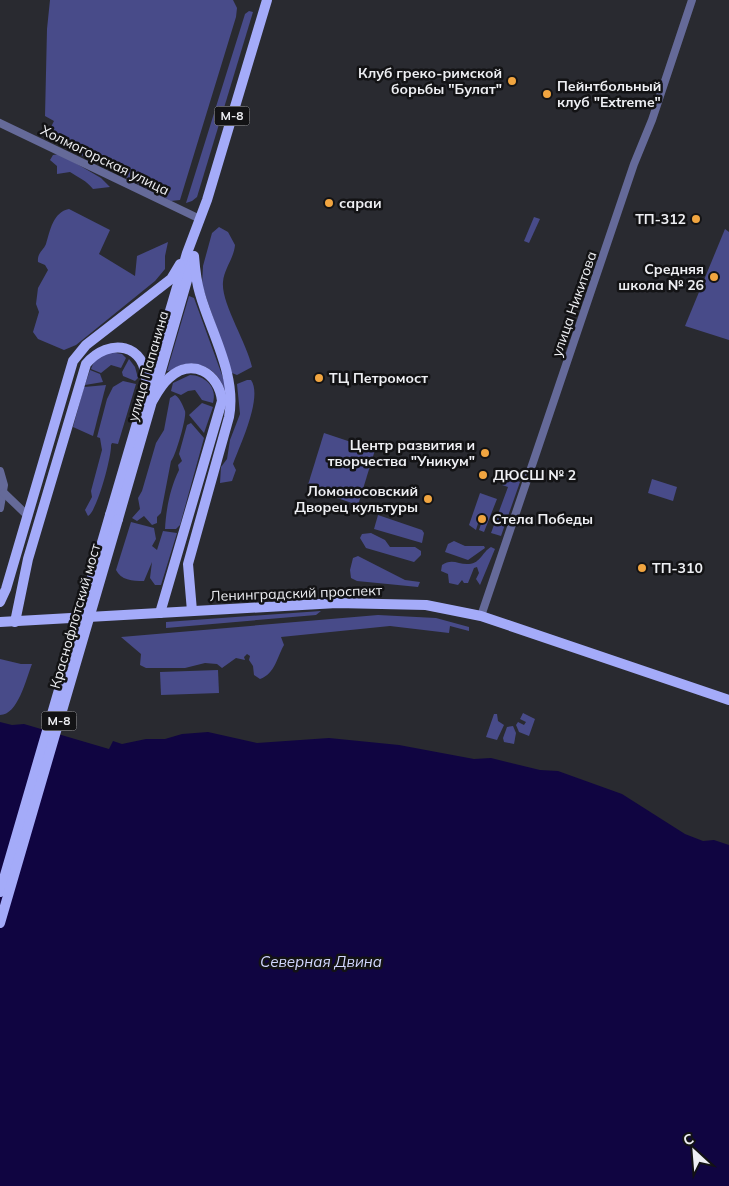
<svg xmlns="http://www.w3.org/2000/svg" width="729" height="1186" font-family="Mulish,sans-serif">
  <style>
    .green { fill: #484b89 }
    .water { fill: #100541 }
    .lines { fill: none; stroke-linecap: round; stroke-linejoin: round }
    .minor { stroke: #656a99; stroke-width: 8 }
    .major { stroke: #a4abf9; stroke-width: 10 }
    .major-bridge { stroke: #a4abf9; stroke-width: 10 }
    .poi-dot { fill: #f1a540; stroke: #131315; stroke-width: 2 }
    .labels { text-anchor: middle; stroke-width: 5; stroke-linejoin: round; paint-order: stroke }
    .shield { fill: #131315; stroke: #acadb0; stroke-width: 1 }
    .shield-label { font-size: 12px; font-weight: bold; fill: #eeeff3 }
    .poi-label { font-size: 14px; font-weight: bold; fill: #eeeff3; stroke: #131315; text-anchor: start }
    .street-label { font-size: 14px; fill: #eeeff3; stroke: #131315 }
    .water-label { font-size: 15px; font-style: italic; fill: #d2d7fe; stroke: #131315 }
  </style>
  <rect width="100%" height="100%" fill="#292a30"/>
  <g class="green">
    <polygon points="50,0 233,0 237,8 236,17 180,200 171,201 46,137 54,121 45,116 47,29"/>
    <polygon points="249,11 253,12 197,197 192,201 186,203 245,14"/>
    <path d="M60 154 101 178 110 187 93 189C86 180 79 178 70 172L57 174V166L50 160 53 155Z"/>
    <path d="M69 209 110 230 99 254 135 276 137 256 168 242 165 256V269L155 281 76 345 64 350 38 339 33 332 39 312 36 304 38 288 48 270 45 265 38 262C37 253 43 251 46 244 50 231 53 212 69 209Z"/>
    <polygon points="534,217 540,219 529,243 524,241"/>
    <path d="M219 227 228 232 235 245C234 258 224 269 223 282 221 303 247 343 252 367L237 375 232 373 202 285 203 266 212 233Z"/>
    <polygon points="725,229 729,232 729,340 685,326"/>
    <path d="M189 296 194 298 226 386 225 391C219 371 202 360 181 365 176 367 172 371 167 371Z"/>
    <polygon points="110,352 122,354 126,358 121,368 111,365 101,373 91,369 95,359"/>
    <polygon points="129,359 135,367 138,378 135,381 123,376 122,372"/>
    <polygon points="90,370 100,374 103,382 85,385"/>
    <path d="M190 375C204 375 218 387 213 403L202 400 195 390 188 391 181 395 171 391 173 383Z"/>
    <path d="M247 380H251C263 397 240 445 233 464L236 470 232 481 220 483 221 467 227 459 230 440 240 414 237 384Z"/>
    <path d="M123 381 136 384 118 444 112 443 111 445C112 455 97 512 88 516L85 510 92 497 91 491 102 450 100 438 97 437 107 399 113 387Z"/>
    <polygon points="106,385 93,436 73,427 84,387"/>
    <path d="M175 395C180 398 183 406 185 411 187 417 175 458 171 461L161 513 157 517V523L152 525 144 516 137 521 132 518 140 509 138 498 142 491 156 443 164 430 170 398Z"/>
    <polygon points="202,403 213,407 204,433 189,415"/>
    <path d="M191 423 204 438 180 525 176 529H165C166 510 170 488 179 470L178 465 182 461 179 454 187 425Z"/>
    <polygon points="324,433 375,450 358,505 307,488"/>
    <polygon points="506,477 520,482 501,536 491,533 508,487 502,485"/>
    <polygon points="652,479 677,487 673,501 648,493"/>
    <polygon points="480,493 497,499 484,532 479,530 483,518 480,517 476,530 469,525"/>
    <polygon points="378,515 422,530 424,533 422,543 374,529"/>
    <path d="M131 522 154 528 156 539 152 546 157 550 163 531 177 533 161 585H155L150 578 152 562 144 581C132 581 121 580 116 570Z"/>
    <polygon points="371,533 385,540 390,547 415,547 421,551 421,555 414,562 366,548 360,538 362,534"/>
    <polygon points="454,541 465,546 484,546 485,548 468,560 445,552 448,544"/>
    <path d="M491 547 495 549 480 585 476 579 479 573 477 567 474 568 468 583H464L462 580 458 585 449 583 448 574 441 571 442 565C452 558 459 565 469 564 481 563 482 552 491 547Z"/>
    <polygon points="358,556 405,580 420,582 418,587 357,581 351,578 350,570 353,558"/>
    <polygon points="321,611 316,615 166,628 166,622"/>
    <path d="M378 615 436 618 469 627V631L450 626 449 633 390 626 281 637 284 645C277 657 275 674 260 679L254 675 253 666 249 660 250 656 247 654 244 657 245 660 236 658 222 668 217 664 205 663 185 668H146L140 665 141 654 121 637Z"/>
    <path d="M0 659 21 664H32C26 679 18 715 0 715Z"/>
    <polygon points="218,670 219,693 161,695 160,672"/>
    <polygon points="523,713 535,719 529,736 519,732 516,725 518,722 524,725 526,722 520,719"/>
    <polygon points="494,714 497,714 498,721 504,725 497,740 486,737"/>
    <polygon points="513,726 516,733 514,744 504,742 503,738 507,727"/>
  </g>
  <polygon class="water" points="0,722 12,725 24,724 109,749 113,741 122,744 146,739 165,739 182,734 208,732 257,743 329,738 399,745 474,759 491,758 540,770 558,771 622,794 685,834 703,841 714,840 729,845 729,1186 0,1186"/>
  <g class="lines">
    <g class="minor">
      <polyline points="0,123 200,219"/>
      <polyline points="0,471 4,485 0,508"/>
      <polyline points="4,493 28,516"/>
      <polyline points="481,616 634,164 652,120 692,0"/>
    </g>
    <g class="major">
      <path d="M153 400C157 393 162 384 169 378 192 357 219 373 222 401L160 613"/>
      <polyline points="110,515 187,253 207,200 267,0"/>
      <polyline points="118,519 192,263"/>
      <polyline points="0,602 6,589 73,361 86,345 171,279 180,264"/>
      <path d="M192 611 188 564 229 417C237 375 211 333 200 294 196 281 195 269 194 256"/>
      <polyline points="0,622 337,603 426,605 481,616 729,700"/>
      <path d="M15 622 28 559 86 364C109 337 147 343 146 383"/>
    </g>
    <g class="major-bridge">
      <polyline points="0,892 110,515"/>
      <polyline points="0,923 118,519"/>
    </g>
  </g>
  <g class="poi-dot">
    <circle cx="512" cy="81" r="5"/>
    <circle cx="547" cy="94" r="5"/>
    <circle cx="329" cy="203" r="5"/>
    <circle cx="696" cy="219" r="5"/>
    <circle cx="714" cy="277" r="5"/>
    <circle cx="319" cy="378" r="5"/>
    <circle cx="485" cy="453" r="5"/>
    <circle cx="483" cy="475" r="5"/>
    <circle cx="428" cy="499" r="5"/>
    <circle cx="482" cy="519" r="5"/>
    <circle cx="642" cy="568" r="5"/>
  </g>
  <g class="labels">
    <g class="shield">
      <rect x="214.5" y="106.5" width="35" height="19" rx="4"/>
      <rect x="41.5" y="711.5" width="35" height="19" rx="4"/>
    </g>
    <g class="shield-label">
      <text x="232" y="120">М-8</text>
      <text x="59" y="725">М-8</text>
    </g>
    <g class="poi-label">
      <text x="502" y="78" text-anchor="end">Клуб греко-римской<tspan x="502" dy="16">борьбы "Булат"</tspan></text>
      <text x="557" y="91">Пейнтбольный<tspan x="557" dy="16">клуб "Extreme"</tspan></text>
      <text x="339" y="208">сараи</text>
      <text x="686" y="224" text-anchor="end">ТП-312</text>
      <text x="704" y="274" text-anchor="end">Средняя<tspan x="704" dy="16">школа № 26</tspan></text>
      <text x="329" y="383">ТЦ Петромост</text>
      <text x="475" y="450" text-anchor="end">Центр развития и<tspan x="475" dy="16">творчества "Уникум"</tspan></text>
      <text x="493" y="480">ДЮСШ № 2</text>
      <text x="418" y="496" text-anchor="end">Ломоносовский<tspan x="418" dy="16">Дворец культуры</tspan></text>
      <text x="492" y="524">Стела Победы</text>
      <text x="652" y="573">ТП-310</text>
    </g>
    <g class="street-label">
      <text transform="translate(105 160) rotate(26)" y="5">Холмогорская улица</text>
      <text transform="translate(574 304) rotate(-71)" y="5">улица Никитова</text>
      <text transform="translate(148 366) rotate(-74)" y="5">улица Папанина</text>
      <text transform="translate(296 593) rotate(-2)" y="5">Ленинградский проспект</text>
      <text transform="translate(75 616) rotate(-74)" y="5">Краснофлотский мост</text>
    </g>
    <g class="water-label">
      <text x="321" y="967">Северная Двина</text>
    </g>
  </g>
  <g transform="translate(694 1151) rotate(334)" stroke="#131315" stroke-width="4" paint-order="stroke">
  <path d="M0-4L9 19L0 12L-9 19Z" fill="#eeeff3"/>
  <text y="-8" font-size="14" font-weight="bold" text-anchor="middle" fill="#eeeff3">С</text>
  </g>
</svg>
